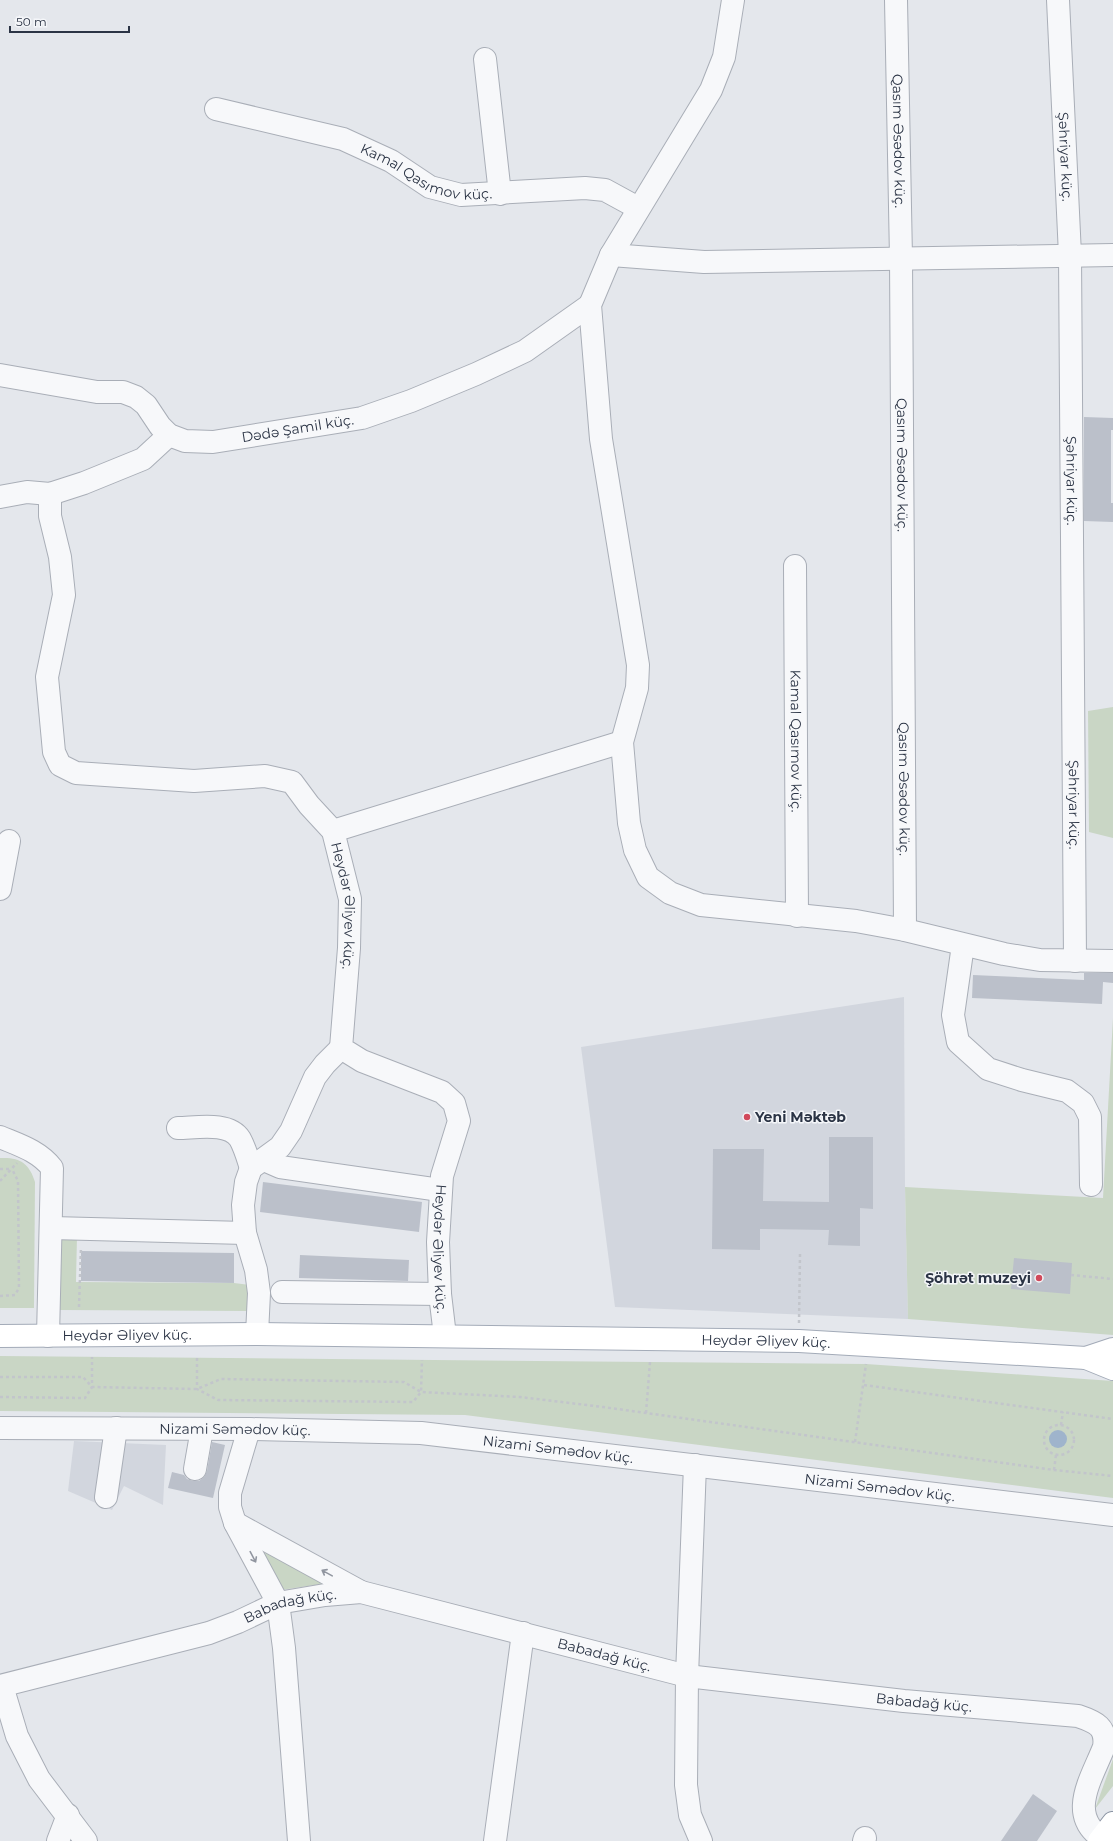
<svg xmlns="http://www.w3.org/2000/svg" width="1113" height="1841" font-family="Montserrat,sans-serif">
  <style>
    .built { fill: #d2d6de }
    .green { fill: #c9d6c5 }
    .water { fill: #9fb4cc }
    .building { fill: #bbc0ca }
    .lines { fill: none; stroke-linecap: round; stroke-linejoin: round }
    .minor-casing { stroke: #a9aeb7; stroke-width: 24 }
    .major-casing { stroke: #a3abb8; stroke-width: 24 }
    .highway-casing { stroke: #8b94a3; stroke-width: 24 }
    .path { stroke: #c2c5cb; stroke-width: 2.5; stroke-dasharray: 3 3; stroke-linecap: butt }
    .minor { stroke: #f7f8fa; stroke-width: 22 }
    .major { stroke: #fff; stroke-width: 22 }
    .highway { stroke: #fff; stroke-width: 22 }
    .oneway { stroke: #9196a0 }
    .poi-dot { fill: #d1495b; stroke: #f4f6f9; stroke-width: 1.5 }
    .labels { text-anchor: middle; stroke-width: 3; stroke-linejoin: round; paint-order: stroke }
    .street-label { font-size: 14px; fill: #2b3445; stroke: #f4f6f9 }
    .poi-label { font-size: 14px; font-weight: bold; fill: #2b3445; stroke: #f4f6f9; text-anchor: start }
  </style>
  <rect width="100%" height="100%" fill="#e4e7ec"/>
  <g class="built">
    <polygon points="904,997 905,1187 908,1319 615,1307 581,1047"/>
    <polygon points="74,1441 166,1445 163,1505 124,1486 112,1510 68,1491"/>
  </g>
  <g class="green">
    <polygon points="1113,707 1113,838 1089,832 1088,711"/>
    <polygon points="1113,1018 1113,1335 908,1319 905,1187 1103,1198"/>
    <path d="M0 1158C20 1157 29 1163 35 1182L34 1308H0Z"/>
    <polygon points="62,1236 77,1236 76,1282 234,1283 250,1285 248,1311 59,1310"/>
    <polygon points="0,1356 866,1364 1113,1381 1113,1498 465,1415 0,1411"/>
    <polygon points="256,1546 328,1583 281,1590"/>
    <polygon points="1113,1759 1113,1786 1095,1809"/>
  </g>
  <circle class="water" cx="1058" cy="1439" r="9"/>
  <g class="building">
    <polygon points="1084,417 1113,418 1113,430 1111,430 1111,503 1113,503 1113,522 1084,521"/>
    <polygon points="1084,973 1113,973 1113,983 1103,982 1102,1004 972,998 973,975 1084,980"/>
    <polygon points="829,1137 873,1137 873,1209 860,1208 860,1246 828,1245 829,1230 760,1229 760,1250 712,1249 713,1149 764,1149 763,1201 829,1202"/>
    <polygon points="263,1182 422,1202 419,1232 260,1212"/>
    <polygon points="81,1251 234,1253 234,1283 81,1281"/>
    <polygon points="300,1255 409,1260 408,1281 299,1278"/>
    <polygon points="1014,1258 1072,1263 1070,1294 1011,1289"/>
    <polygon points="212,1442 225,1445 213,1498 168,1488 172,1472 184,1475 187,1479 193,1481 199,1481 204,1477 207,1471"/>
    <polygon points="1033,1794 1057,1811 1037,1841 1001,1841"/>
  </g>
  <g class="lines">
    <defs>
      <g id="minor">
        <polyline points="733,0 724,57 711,90 611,255 590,305 601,439 638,665 637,688 622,742 629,823 635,850 648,877 670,893 701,905 856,921 905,930 1004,954 1040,960 1113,961"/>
        <path id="s1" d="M896 0 901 258 905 930"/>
        <path id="s2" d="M1058 0 1070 255 1075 961"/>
        <polyline points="485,59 500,194"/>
        <path id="s3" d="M216 109 343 139 391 161 430 187 461 195 585 188 605 190 638 208"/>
        <polyline points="611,255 704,262 1113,255"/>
        <path id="s4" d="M0 375 97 392H123L136 397 146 405 160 426 169 435 185 441 213 442 362 418 411 401 476 374 525 351 590 305"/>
        <path id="s5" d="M50 494V516L60 557 64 595 47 677 54 752 60 765 76 773 194 781 265 776 292 782 309 805 333 831 350 899 349 948 341 1048 362 1061 442 1092 454 1103 459 1121 442 1176 438 1242 440 1294 445 1336"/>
        <polyline points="0,497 27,492 50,494 84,483 143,459 169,435"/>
        <path id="s6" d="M795 566 797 916"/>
        <polyline points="333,831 622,742"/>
        <polyline points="0,889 9,841"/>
        <polyline points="963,945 953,1015 958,1042 988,1069 1022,1080 1067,1091 1083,1103 1090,1117 1091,1185"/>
        <path d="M178 1128C195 1128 229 1121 240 1139 245 1148 248 1159 251 1168"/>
        <path d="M0 1137C19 1145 39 1151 52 1168L48 1336"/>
        <polyline points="264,1160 280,1167 440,1190"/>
        <polyline points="52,1228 245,1233"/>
        <polyline points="282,1292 440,1294"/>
        <polyline points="257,1334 259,1293 256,1270 245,1233 243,1205 246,1182 251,1168 280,1147 291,1131 315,1077 325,1064 341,1048"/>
        <path id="s7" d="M0 1428 249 1429 421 1433 1113 1515"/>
        <polyline points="249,1429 230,1493 230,1507 235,1523 278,1603 284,1648 299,1841"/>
        <polyline points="695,1465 687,1676 686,1785 690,1815 701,1841"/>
        <polyline points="195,1469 202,1429"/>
        <polyline points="106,1497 116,1428"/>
        <polyline points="235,1523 361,1592"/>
        <path id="s8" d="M0 1686 209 1633 238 1622 278 1603 325 1595 361 1592 687 1676 904 1701 1078 1716C1096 1722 1107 1727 1104 1747 1091 1780 1065 1817 1106 1841"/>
        <polyline points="2,1686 17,1736 39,1779 86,1841"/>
        <polyline points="58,1841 68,1815"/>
        <polyline points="495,1841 523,1633"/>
        <polyline points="864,1841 865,1838"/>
      </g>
      <g id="major">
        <path id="s9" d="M0 1336 257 1334 799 1341 1086 1358"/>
        <polyline points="1113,1349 1086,1358 1113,1369"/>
      </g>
      <polyline id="highway" points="1099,1841 1113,1823"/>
    </defs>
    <use href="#minor" class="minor-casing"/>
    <use href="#major" class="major-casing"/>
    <use href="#highway" class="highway-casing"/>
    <g class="path">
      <polyline points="0,1169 12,1169"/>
      <polyline points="0,1181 17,1163"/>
      <polyline points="1071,1275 1113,1279"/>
      <polyline points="0,1296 15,1295 19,1288 18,1181 12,1169"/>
      <polyline points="79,1307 81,1247"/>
      <polyline points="799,1323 800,1254"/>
      <polyline points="197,1358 197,1389 218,1400 413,1402 421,1392 422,1360"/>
      <polyline points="0,1377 83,1377 92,1387 197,1389 221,1379 404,1382 421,1392 520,1397 603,1407 1054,1470 1113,1476"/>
      <polyline points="864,1385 1113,1419"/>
      <polyline points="0,1397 85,1398 92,1387 92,1357"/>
      <polyline points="646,1413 650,1362"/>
      <polyline points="1061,1425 1063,1412"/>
      <circle cx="1059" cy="1440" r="15"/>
      <polyline points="855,1442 866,1364"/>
      <polyline points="1054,1470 1056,1455"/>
    </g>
    <use href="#minor" class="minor"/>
    <use href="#major" class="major"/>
    <use href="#highway" class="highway"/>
  </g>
  <defs><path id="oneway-shaft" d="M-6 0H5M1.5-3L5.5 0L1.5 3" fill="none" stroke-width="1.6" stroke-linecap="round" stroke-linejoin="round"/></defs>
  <g class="oneway">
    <use href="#oneway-shaft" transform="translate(253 1557) rotate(62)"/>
    <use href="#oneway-shaft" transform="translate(327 1573) rotate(-151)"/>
  </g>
  <g class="poi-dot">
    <circle cx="747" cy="1117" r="4"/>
    <circle cx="1039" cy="1278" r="4"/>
  </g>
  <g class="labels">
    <g class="street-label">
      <text dy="5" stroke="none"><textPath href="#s1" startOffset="141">Qasım Əsədov küç.</textPath></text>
      <text dy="5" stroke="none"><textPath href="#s2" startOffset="157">Şəhriyar küç.</textPath></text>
      <text dy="5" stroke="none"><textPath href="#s3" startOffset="222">Kamal Qasımov küç.</textPath></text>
      <text dy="5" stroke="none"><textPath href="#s4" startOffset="320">Dədə Şamil küç.</textPath></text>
      <text dy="5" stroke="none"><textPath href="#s1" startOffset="465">Qasım Əsədov küç.</textPath></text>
      <text dy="5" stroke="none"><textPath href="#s2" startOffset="481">Şəhriyar küç.</textPath></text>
      <text dy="5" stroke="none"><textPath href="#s6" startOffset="175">Kamal Qasımov küç.</textPath></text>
      <text dy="5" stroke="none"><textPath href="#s1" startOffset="789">Qasım Əsədov küç.</textPath></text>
      <text dy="5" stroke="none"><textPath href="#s2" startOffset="805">Şəhriyar küç.</textPath></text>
      <text dy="5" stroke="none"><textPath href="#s5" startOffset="651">Heydər Əliyev küç.</textPath></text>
      <text dy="5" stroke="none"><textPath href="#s5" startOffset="1070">Heydər Əliyev küç.</textPath></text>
      <text dy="5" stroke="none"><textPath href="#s9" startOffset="127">Heydər Əliyev küç.</textPath></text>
      <text dy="5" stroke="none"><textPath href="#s9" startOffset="766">Heydər Əliyev küç.</textPath></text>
      <text dy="5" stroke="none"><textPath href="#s7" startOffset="235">Nizami Səmədov küç.</textPath></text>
      <text dy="5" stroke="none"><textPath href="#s7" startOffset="559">Nizami Səmədov küç.</textPath></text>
      <text dy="5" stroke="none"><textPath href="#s7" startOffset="883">Nizami Səmədov küç.</textPath></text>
      <text dy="5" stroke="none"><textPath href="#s8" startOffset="302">Babadağ küç.</textPath></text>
      <text dy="5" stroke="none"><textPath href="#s8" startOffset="626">Babadağ küç.</textPath></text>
      <text dy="5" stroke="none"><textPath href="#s8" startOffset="950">Babadağ küç.</textPath></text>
    </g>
    <g class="poi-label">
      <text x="755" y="1122">Yeni Məktəb</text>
      <text x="1031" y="1283" text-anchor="end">Şöhrət muzeyi</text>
    </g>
  </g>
  <path d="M10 26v6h119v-6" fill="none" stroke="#2b3445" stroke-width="2"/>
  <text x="16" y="26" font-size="12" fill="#2b3445" stroke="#f4f6f9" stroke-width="3" paint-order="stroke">50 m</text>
</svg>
